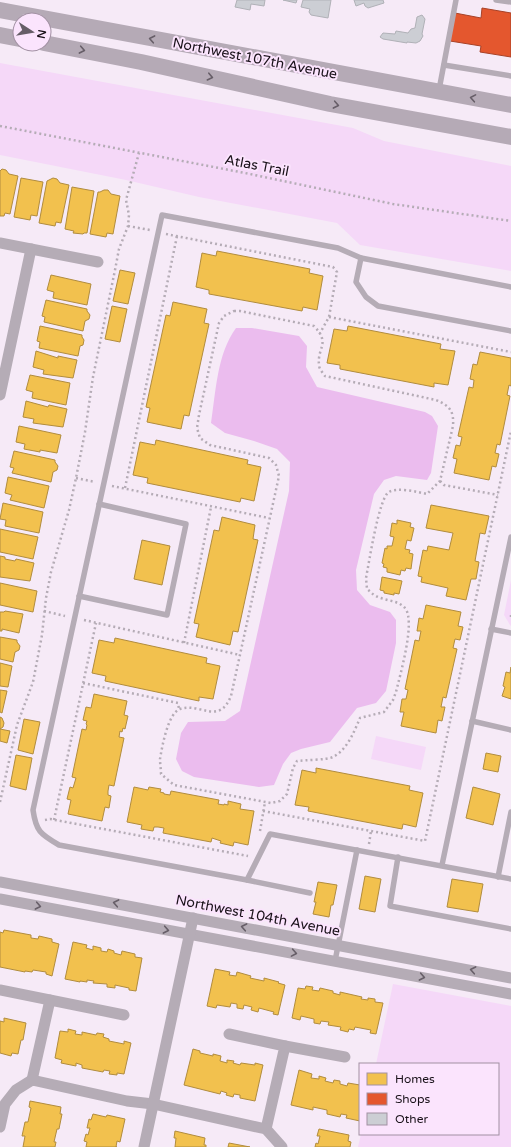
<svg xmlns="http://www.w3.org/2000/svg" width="511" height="1147" font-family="'Varela Round',sans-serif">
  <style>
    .green { fill: #f5d8f8 }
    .water { fill: #ebbcee }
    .homes { fill: #f2c14e; stroke: #b18c3e }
    .shops { fill: #e4572e; stroke: #a74228 }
    .building { fill: #ccced4; stroke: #b0b1b7 }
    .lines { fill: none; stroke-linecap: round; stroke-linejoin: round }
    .path { stroke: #b5acb6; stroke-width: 2.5; stroke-dasharray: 2 3; stroke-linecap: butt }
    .lane { stroke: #b5acb6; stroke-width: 5.5 }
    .street { stroke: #b5acb6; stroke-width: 11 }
    .secondary { stroke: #b5aab6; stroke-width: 16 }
    .oneway { stroke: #675e68 }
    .labels { text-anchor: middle; stroke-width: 4; stroke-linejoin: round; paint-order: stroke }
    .street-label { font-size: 14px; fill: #191119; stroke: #fbe4fd }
  </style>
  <rect width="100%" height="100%" fill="#f6eaf7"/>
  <g class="green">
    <polygon points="0,63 353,128 384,141 511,166 511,271 360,245 337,223 199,197 126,180 0,155"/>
    <polygon points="511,580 511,626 510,625 504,615"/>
    <polygon points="376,736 426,747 421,770 371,759"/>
    <polygon points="393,984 511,1006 511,1147 358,1147 361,1134 498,1134 498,1064 376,1064"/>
  </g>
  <path class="water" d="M236 328H252L299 336 307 346 306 367 317 387 425 412 432 416 438 426 431 473 427 480 396 476 384 480 374 494 356 570 357 590 370 605 390 612 396 620V643L386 691 376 703 357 708 330 742 301 749 291 753 283 764 274 785 259 787 194 777 182 771 176 759 181 733 188 722 225 721 240 711 289 491 290 462 277 449 254 441 225 433 211 423C216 391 217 354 236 328Z"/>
  <g class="homes">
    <polygon points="2,169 6,170 9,174 18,176 10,214 5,213 4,216 0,216 0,171"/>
    <polygon points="21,178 43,182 37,216 31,215 30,220 14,217"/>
    <polygon points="53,178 57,179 60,183 69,185 61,223 56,222 55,226 39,223 47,181"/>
    <polygon points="72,187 94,191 87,233 84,233 83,234 73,233 74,231 65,229"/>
    <polygon points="104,190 108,190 111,194 120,196 113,234 107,233 106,237 90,234 98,192 100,192"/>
    <polygon points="217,251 310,269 309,273 323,276 317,310 303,307 302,311 209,294 209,290 196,287 202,253 216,256"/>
    <polygon points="120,270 135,273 128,304 113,301"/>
    <polygon points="51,275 91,284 87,305 53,298 54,292 47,290"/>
    <polygon points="46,300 87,309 87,311 90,315 89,319 85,321 83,331 44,322 45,317 42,316"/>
    <polygon points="173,302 207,309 204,323 209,324 189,416 184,415 181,429 147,422 150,408 146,407 166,315 170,316"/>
    <polygon points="112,306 127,309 120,342 105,339"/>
    <polygon points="40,326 82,335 82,337 84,340 83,345 80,346 78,356 39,348 40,342 37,341"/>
    <polygon points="348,326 441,344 440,349 455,351 448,385 434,383 434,387 340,369 340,365 327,363 334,329 347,331"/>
    <polygon points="36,351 58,358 58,356 77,360 73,378 43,374 44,370 33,367"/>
    <polygon points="480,352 511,358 511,386 509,385 507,395 510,396 500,445 497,444 495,453 499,454 496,467 492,466 489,480 454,473 457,459 453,458 456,445 460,446 462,437 458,436 469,387 473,388 474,380 470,379 473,364 477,365"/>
    <polygon points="30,375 70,383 66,405 32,398 33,392 26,390"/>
    <polygon points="26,401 48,407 49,405 67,409 63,427 33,423 34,419 23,417"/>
    <polygon points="19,426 61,435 57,453 40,450 40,452 24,449 25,444 16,442"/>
    <polygon points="156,440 248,460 247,464 261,467 254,501 241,498 240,502 147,483 148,478 133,475 140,442 155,445"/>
    <polygon points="14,451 55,460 55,462 58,466 57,470 53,472 51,482 12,473 14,468 10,467"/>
    <polygon points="8,477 49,486 44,508 10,500 12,495 5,493"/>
    <polygon points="3,503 43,512 39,533 5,526 6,520 0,519"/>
    <polygon points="431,505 489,516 485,534 480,533 475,561 479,562 476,579 471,579 466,600 446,596 448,588 421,582 422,577 418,576 423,550 427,551 428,546 449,550 453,533 426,528"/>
    <polygon points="222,517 255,525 253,539 258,540 238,632 233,631 230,645 196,637 199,624 194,623 214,530 219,531"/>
    <polygon points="397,520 411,523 410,527 414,528 411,541 407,540 405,549 410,550 409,553 413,554 411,569 406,568 405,571 401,570 400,575 387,572 387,568 383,567 384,564 382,563 385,548 387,549 387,546 392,546 394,537 390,536 392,523 397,524"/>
    <polygon points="0,529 38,537 33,559 0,552"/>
    <polygon points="142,540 170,546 162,585 134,579"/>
    <polygon points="0,556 5,557 5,559 15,561 16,559 34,563 30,581 0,577"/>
    <polygon points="382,577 402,581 399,594 394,593 394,595 384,593 384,591 380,590"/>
    <polygon points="0,583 37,591 33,612 0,605"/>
    <polygon points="426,605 461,612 458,626 463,627 460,640 455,639 453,648 457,649 446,698 443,697 441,707 445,707 442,721 438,720 436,733 401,726 404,712 400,712 402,699 406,699 408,690 405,689 415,640 419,641 421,631 417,631 419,618 423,619"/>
    <polygon points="5,611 23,614 19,633 2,629 2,631 0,631 0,612 4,612"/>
    <polygon points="0,637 17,640 17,642 20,646 19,650 15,652 13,662 0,659"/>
    <polygon points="115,638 207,658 206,663 220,666 213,699 199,697 199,701 105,681 106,676 92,673 99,640 114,643"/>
    <polygon points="0,663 12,666 8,687 0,686"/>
    <polygon points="511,667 511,699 502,696 505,687 503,686 506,672 510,673"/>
    <polygon points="0,690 7,691 2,713 0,712"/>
    <polygon points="94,694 127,701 124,715 128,716 125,729 123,728 122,732 120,731 119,737 124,738 114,786 109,785 108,791 108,795 111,796 109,808 105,807 102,821 68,814 71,800 67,799 70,787 73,788 76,778 72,777 82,729 86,730 87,725 86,724 87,721 83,720 86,707 91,708"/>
    <polygon points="0,717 2,718 4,723 3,727 0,729 10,731 7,743 0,741"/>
    <polygon points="24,719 40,722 33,754 18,750"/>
    <polygon points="486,753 501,756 498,772 483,769"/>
    <polygon points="16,755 32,758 26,790 10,786"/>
    <polygon points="316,768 410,786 409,790 423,793 416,827 403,824 402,829 308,811 309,807 295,805 302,770 316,773"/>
    <polygon points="134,787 148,790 149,787 161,789 160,792 164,793 164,794 170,795 171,791 219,800 218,804 224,805 224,804 228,805 228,801 241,804 240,809 254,811 248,845 234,842 233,846 220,843 221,841 212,838 211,842 163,833 164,828 158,827 154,827 153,831 141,829 142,825 127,822"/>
    <polygon points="473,787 500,794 493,825 466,818"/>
    <polygon points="365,876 381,879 375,912 359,909"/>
    <polygon points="452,879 483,884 478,912 447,907"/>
    <polygon points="318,882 337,885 333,905 331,905 329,917 313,914 316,902 314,902"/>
    <polygon points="4,930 31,935 31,938 38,939 39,936 52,939 52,942 59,944 52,976 46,974 46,972 33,970 32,972 25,971 25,972 0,967 0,932 3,933"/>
    <polygon points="73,942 87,945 86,948 93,950 93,946 101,948 101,951 107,952 108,949 114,951 114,953 121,955 122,951 135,954 135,957 142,958 136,991 129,990 129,988 115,985 115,988 107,987 107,984 93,983 94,981 87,980 87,982 80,981 80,982 65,979"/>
    <polygon points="215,969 230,972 229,975 236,976 237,972 251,976 250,978 264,981 264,978 279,982 278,983 285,985 278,1015 273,1014 274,1012 259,1008 258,1012 251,1010 252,1007 244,1005 243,1009 237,1008 237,1004 231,1003 230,1007 217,1005 216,1008 207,1006"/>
    <polygon points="306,986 313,987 312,990 319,991 320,988 333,991 333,993 340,995 340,992 362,997 361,999 368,1000 368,998 375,999 375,1002 383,1003 376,1034 370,1033 371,1030 355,1027 354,1030 349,1029 348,1032 340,1030 341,1027 328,1025 329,1022 321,1021 320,1024 314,1023 314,1019 301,1016 300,1020 292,1018 298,988 305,989"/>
    <polygon points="4,1018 26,1023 23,1040 21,1040 18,1054 12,1053 11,1056 0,1053 0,1021 4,1022"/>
    <polygon points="68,1029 76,1031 75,1034 82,1035 82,1032 96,1035 97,1033 104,1034 103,1037 109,1039 109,1041 124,1044 124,1041 131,1043 124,1074 117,1073 117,1075 109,1074 110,1071 104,1070 103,1072 82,1068 82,1065 76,1063 76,1066 61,1063 62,1060 55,1058 60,1031 68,1032"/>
    <polygon points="193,1049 200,1051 200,1053 213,1056 213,1054 221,1056 220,1061 227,1063 227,1060 234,1061 233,1063 240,1065 241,1063 255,1065 255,1063 263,1065 255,1101 240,1098 240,1095 234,1094 233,1097 226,1095 227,1093 221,1091 220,1094 184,1085"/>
    <polygon points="299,1070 312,1074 311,1078 319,1079 319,1076 326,1078 325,1081 333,1083 334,1080 340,1081 340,1084 347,1086 348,1083 360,1085 360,1121 346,1118 347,1115 341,1114 340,1117 327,1114 327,1110 313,1107 313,1110 291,1105"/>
    <polygon points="30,1101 61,1107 60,1114 62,1114 59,1129 57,1129 54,1142 56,1142 55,1147 23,1147 25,1136 22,1136 25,1122 28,1122 31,1108 29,1107"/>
    <polygon points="93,1114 106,1117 107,1115 125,1119 120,1142 117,1141 116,1147 117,1147 86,1147 87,1142 84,1141 86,1134 88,1135 90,1128 87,1128 89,1119 91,1120"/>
    <polygon points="319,1129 349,1135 348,1141 351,1142 350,1147 315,1147 316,1143 318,1144 320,1136 317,1136"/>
    <polygon points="175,1131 205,1138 204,1145 206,1145 206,1147 175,1147 176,1138 174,1138"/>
    <polygon points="229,1143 250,1147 228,1147"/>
  </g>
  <polygon class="shops" points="482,8 511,13 511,57 480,52 481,46 450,41 455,13 481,18"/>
  <g class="building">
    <polygon points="237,0 265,0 264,6 251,4 250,10 235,7"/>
    <polygon points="283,0 297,0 296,3"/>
    <polygon points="303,0 331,0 328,18 311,15 309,12 310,9 301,7"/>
    <polygon points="354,0 383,0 384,3 368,8 365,6 364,3 356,6"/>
    <polygon points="422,15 425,19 422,34 423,36 420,41 416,43 407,42 407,43 383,39 380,37 383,33 395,34 396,31 408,33 411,29 415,28 417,17"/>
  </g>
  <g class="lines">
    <g class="path">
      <polyline points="0,126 245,173 393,204 511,221"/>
      <polyline points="128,226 150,230"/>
      <polyline points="166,234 333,267 337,272 329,317 320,333"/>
      <path d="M234 311H240L314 326C331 344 317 347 319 365 319 369 323 373 325 376L436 400C450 406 454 411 453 426L440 481 427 494C418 492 397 487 389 492 379 497 369 563 366 578L367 589C370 591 373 595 376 596 385 601 398 600 405 608 416 621 400 675 396 692L393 700 384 712 360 718C354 732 347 750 333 757 327 760 305 760 297 761L293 768 287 794 280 801 271 803 174 785 161 774C161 769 160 764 160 759 162 747 168 713 180 709 200 702 219 726 231 696L279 476 276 465 269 458 210 445 200 438 197 428 199 415 219 323 224 316Z"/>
      <polyline points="329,317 511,352"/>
      <polyline points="76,478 95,482"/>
      <polyline points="440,481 444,485 498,495"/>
      <polyline points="112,486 269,518"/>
      <polyline points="125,488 177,236"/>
      <polyline points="44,611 65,616"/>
      <polyline points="511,615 511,618"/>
      <polyline points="84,620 240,655"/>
      <polyline points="184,643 211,507"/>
      <polyline points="83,683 178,703 179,709"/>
      <polyline points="0,802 17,725 33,682 42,635 46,598 51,572 69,510 76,478 85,432 93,377 115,270 119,249 128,226 129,215 126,200 139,153"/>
      <polyline points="263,811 425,841 511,431"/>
      <polyline points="45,820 50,819 248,856"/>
      <polyline points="54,820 96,623"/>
      <polyline points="260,831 265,802"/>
      <polyline points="369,844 371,831"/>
    </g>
    <g class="lane">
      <polyline points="496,0 511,2"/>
      <polyline points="444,65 511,76"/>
      <polyline points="439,90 456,0"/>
      <polyline points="361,258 356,282 366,297 378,306 511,331"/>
      <path d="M511 287 361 258 338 248 162 215 33 810C36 831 40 834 59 845L247 880 270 834 511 879"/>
      <polyline points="79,596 167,615 186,524 99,504"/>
      <polyline points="491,629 511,633"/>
      <polyline points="472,721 511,730"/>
      <polyline points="398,857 390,906 511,929"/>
      <polyline points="442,865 511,537"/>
      <polyline points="498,877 511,812"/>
      <polyline points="247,880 310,893"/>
      <polyline points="335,961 357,850"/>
    </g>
    <g class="street">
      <polyline points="0,243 98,262"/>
      <polyline points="0,395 31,249"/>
      <polyline points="0,882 511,978"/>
      <polyline points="0,899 511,994"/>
      <polyline points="0,990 124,1015"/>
      <polyline points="229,1034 285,1046 266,1129"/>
      <polyline points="285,1046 345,1057"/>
      <polyline points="32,1080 50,1000"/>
      <polyline points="0,1127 5,1104 16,1090 32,1080 127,1101 153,1104 266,1129 282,1147"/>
      <polyline points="144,1147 193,918"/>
    </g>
    <g class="secondary">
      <polyline points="0,10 511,105"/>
      <polyline points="0,35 20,39"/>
      <polyline points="44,43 141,62 330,104 511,137"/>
    </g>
  </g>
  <defs><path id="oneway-chevron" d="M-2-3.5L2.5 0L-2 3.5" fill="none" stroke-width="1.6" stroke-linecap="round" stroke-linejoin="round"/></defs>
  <g class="oneway">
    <use href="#oneway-chevron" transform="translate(152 39) rotate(-169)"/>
    <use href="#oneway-chevron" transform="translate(82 50) rotate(11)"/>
    <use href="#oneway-chevron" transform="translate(210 77) rotate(13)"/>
    <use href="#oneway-chevron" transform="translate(473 98) rotate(-170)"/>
    <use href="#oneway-chevron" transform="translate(336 105) rotate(11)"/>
    <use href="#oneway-chevron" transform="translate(116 903) rotate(-169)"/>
    <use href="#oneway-chevron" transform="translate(38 906) rotate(11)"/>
    <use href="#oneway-chevron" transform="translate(244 927) rotate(-169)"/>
    <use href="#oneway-chevron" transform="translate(166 930) rotate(11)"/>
    <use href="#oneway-chevron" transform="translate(294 953) rotate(10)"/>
    <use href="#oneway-chevron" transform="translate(473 970) rotate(-169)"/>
    <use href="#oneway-chevron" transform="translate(422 977) rotate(11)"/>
  </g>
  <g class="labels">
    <g class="street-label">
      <text transform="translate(255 58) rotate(11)" y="5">Northwest 107th Avenue</text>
      <text transform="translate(257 165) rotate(11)" y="5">Atlas Trail</text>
      <text transform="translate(258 915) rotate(11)" y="5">Northwest 104th Avenue</text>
    </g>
  </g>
  <rect x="359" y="1063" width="140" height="72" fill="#fbe4fd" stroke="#a190a2"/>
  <rect x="367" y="1073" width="20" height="12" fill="#f2c14e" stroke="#a190a2"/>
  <text x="395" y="1083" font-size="12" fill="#191119">Homes</text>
  <rect x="367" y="1093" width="20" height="12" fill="#e4572e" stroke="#a190a2"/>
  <text x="395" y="1103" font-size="12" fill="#191119">Shops</text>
  <rect x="367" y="1113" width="20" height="12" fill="#ccced4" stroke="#a190a2"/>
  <text x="395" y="1123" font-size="12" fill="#191119">Other</text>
  <g transform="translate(32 32) rotate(102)"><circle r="19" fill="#fbe4fd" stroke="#a190a2"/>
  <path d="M0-3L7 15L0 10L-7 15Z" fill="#665d67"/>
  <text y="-6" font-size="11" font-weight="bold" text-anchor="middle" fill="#191119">N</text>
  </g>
</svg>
